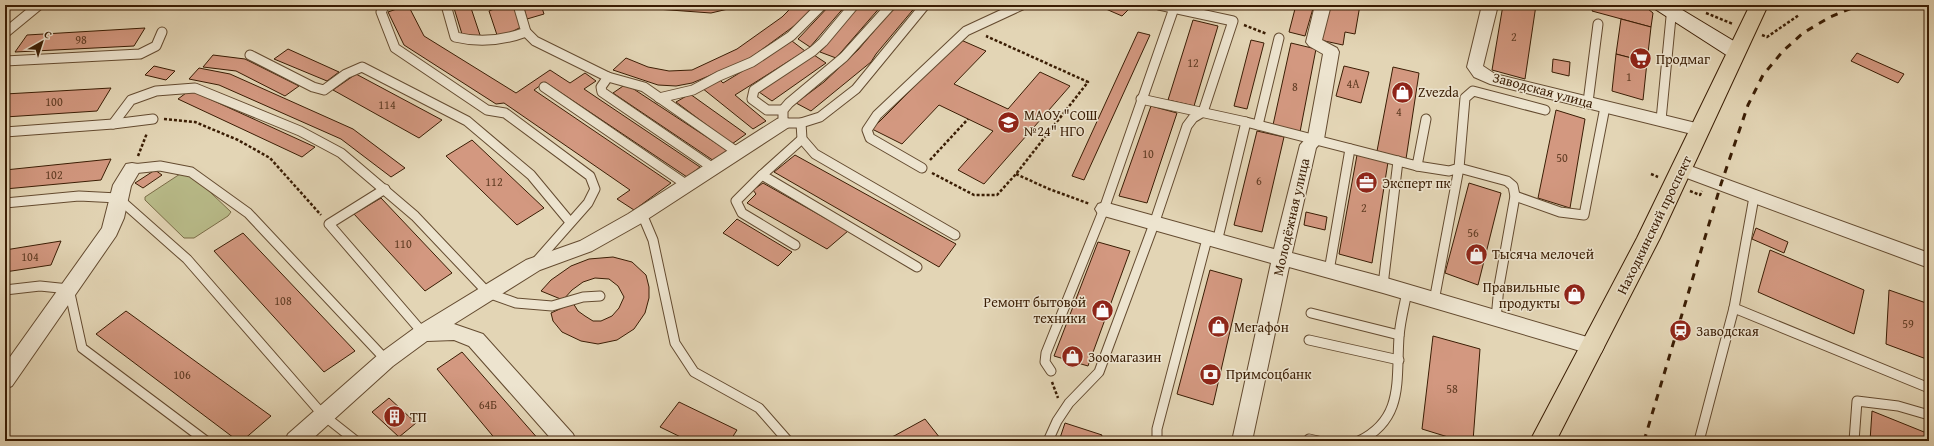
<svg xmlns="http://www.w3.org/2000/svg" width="1934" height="446" font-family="'Gentium Book Plus',serif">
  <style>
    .green { fill: #b9bc8a; stroke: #7a6c47 }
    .building { fill: #d39880; stroke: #3a1d04 }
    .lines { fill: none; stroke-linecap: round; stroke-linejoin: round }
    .lane-casing { stroke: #644b30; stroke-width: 11 }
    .street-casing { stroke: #644b30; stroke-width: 2 }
    .secondary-casing { stroke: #3a1d04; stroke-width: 2 }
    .primary-casing { stroke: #3a1d04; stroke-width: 2 }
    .path { stroke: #3a1d04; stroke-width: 2.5; stroke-dasharray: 3 2; stroke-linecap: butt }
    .lane { stroke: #ede4cf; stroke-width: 9 }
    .street { fill: #ede4cf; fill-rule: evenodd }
    .secondary { fill: #ede4cf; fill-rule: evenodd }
    .primary { fill: #e3d5b5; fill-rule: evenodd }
    .rail { stroke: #3a1d04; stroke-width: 3; stroke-dasharray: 7 7; stroke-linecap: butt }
    .labels { text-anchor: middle; stroke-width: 3; stroke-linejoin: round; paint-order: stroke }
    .number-label { font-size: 12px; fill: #603c23 }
    .poi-label { font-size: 14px; fill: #3a1d04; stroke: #ede4cf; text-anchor: start }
    .street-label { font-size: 14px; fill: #3a1d04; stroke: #ede4cf }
  </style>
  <rect width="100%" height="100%" fill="#e3d5b5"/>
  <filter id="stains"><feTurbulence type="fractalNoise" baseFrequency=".005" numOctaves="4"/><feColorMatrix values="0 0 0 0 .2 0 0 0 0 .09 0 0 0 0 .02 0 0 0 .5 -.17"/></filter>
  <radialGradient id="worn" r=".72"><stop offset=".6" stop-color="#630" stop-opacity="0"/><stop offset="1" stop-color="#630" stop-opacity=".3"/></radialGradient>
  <polygon class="green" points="190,173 231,212 228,216 194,238 184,238 145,200 145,197 180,174"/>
  <g class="building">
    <polygon points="408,5 424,36 516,93 550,70 570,83 585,73 596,81 584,89 700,167 687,177 545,82 534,90 671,183 634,210 617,199 630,190 504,103 496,104 404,45 388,12"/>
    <polygon points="453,5 470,5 481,38 462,34"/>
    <polygon points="504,5 514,5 521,27 504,36 497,35 489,11"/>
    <polygon points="523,5 541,5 544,14 527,19"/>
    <polygon points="625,5 733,5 728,9 711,13 629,7"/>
    <polygon points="794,5 815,5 794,26 749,59 692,83 676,86 658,85 613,70 626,58 648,67 669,71 692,70 737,49 782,17"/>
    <polygon points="830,5 846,5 810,47 798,39"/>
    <polygon points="859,5 882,5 836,58 820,52"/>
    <polygon points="896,5 917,5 876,54 871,62 811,111 796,103 824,82 858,50"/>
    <polygon points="1101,5 1127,5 1131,7 1122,16 1099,6"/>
    <polygon points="1296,5 1314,5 1305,36 1289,32"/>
    <polygon points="1328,5 1360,5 1355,34 1345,32 1343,45 1320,40"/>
    <polygon points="1503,5 1536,5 1525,79 1492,70"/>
    <polygon points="1594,5 1643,5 1653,13 1651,27 1592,11"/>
    <polygon points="1621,19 1651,27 1647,62 1616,54"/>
    <polygon points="1193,20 1218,26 1194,106 1168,100"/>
    <polygon points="145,28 134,46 15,52 27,35"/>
    <polygon points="1138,32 1150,35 1084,180 1072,176"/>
    <polygon points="961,40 986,51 954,84 1008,109 1040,72 1070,86 984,184 958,170 993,131 939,105 902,144 872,129"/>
    <polygon points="1251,40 1264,43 1247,109 1234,106"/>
    <polygon points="792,41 805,51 735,95 766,121 753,129 702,88 719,79 723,83"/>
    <polygon points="1291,43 1316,49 1300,132 1273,125"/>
    <polygon points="288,49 339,72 327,81 274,59"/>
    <polygon points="1857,53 1904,74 1898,83 1851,61"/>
    <polygon points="1616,54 1647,62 1643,100 1612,91"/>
    <polygon points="213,55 245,59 299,86 285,96 236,71 203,67"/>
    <polygon points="814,55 826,63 772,101 759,92"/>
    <polygon points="1553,59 1570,62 1569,76 1552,72"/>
    <polygon points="154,66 175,71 166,80 145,75"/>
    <polygon points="1344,66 1369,72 1361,103 1336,96"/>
    <polygon points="1393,67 1419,73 1406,159 1377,151"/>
    <polygon points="199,68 230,74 353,129 405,168 391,177 341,139 219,85 189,79"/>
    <polygon points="356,74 442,120 419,138 333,90"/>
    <polygon points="626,84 728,151 714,161 613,93"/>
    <polygon points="111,88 97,111 5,117 5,94"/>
    <polygon points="190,90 315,147 302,157 178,99"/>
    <polygon points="690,94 746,134 732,144 676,102"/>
    <polygon points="1151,106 1177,113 1147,203 1119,196"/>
    <polygon points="1556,110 1585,119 1570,208 1538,198"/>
    <polygon points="1257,131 1284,137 1262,232 1234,225"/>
    <polygon points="472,140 544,208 517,225 446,156"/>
    <polygon points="795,155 956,244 939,267 774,172"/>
    <polygon points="1357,155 1388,162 1372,263 1339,254"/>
    <polygon points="111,159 101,180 5,189 5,170"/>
    <polygon points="155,170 162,175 143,188 135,183"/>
    <polygon points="763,183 848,231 827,249 747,203 756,194 753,190"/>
    <polygon points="1469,183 1501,193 1478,285 1445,273"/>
    <polygon points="381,198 452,273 425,291 354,214"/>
    <polygon points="1306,212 1327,217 1325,230 1304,225"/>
    <polygon points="737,219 792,252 778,266 723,233"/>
    <polygon points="1756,228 1788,242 1784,253 1752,239"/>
    <polygon points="243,233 355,351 324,372 214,251"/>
    <polygon points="61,241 51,265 5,272 5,250"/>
    <polygon points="1098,242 1130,251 1088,366 1054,356"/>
    <polygon points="1770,250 1864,290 1854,334 1758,292"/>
    <polygon points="613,257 632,262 646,275 649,287 649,298 645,313 634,329 617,340 598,344 581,341 562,332 553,321 551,313 573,303 578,311 585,316 593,321 601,321 612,316 619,308 624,297 618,286 609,279 595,278 583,282 572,290 563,300 541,291 551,280 571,266 589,259"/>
    <polygon points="1210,270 1242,279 1213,405 1177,394"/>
    <polygon points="1889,290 1929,304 1929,360 1886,344"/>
    <polygon points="126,311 271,416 242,441 238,441 96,334"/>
    <polygon points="1433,336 1480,349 1473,441 1461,441 1422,429"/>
    <polygon points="462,352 540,441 497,441 437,369"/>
    <polygon points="389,398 416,423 399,437 372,412"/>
    <polygon points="679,402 737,430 730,441 689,441 660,427"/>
    <polygon points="1872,411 1929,434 1929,441 1870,441"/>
    <polygon points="925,419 940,438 935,441 878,441 894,436"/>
    <polygon points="1065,423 1102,435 1100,441 1059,441"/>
  </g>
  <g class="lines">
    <defs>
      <g id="lane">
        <polyline points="385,5 381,12 395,48 487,110 505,113 590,176 595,189 588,203 536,262"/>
        <path d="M446 5 455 37C480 43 502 41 526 32L518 5"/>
        <polyline points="891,5 844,57 789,103 783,110 783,123 801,123 820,117 856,89 925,5"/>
        <polyline points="526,32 535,41 608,77 644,87 737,152"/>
        <polyline points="5,33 39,5"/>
        <polyline points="250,55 313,87 324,90 346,74 362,67 467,121 531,175 570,222"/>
        <polyline points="5,61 140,54 156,46 162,32"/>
        <polyline points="608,77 601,87 602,92 713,168"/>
        <polyline points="544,87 687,185"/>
        <polyline points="659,98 693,90 719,76 752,62 791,36 822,5"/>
        <polyline points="1141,99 1246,122 1398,161"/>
        <polyline points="1588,102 1598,24"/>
        <polyline points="783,110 767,110 752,99 754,90 813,51 823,42 854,5"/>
        <polyline points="1661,120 1671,17"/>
        <polyline points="801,123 802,139 815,154 955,235"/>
        <polyline points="113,124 131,100 156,91 195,88 300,131 341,153 415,216 488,293 516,303 552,306 583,297 600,296"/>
        <polyline points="1258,125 1279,38"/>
        <polyline points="5,132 113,124 153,119"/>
        <polyline points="802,139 762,175 917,267"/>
        <polyline points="1417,166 1449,171 1459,168 1434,301"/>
        <polyline points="922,168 870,138 867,130 877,115 966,31 1022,5"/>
        <polyline points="132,169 160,166 191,172 248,213 386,360"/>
        <polyline points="762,175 736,201 742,213 795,245"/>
        <polyline points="385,189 329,224 423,333"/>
        <polyline points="1515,196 1560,212 1584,215 1605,107"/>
        <polyline points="1754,197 1734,308 1929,388"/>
        <polyline points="5,203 79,196 118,198 187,259 323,415 356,441"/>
        <polyline points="642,214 653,240 675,343 694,372 759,408 788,441"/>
        <polyline points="1217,242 1246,122"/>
        <polyline points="1329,271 1350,149"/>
        <polyline points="1383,285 1398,161 1417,166 1426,119"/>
        <polyline points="5,290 40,286 69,289 82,348 206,441"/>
        <polyline points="1311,313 1399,335"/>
        <polyline points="1496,319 1499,286 1515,196 1513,186 1507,181 1459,168 1465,98 1473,91 1545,110"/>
        <polyline points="1309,340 1399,360"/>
        <polyline points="1051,371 1045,362 1046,353 1104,209 1174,8"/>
        <polyline points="1309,439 1318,441"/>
        <polyline points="1048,441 1057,421 1069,403 1099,372 1154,224 1187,126 1193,118 1203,112 1233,21 1159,5"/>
        <polyline points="1157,441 1157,429 1207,239"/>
        <path d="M1359 441C1404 419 1396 381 1399 337 1400 322 1404 307 1407 292"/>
        <polyline points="1699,441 1734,308"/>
        <polyline points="1854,441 1857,401 1898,406 1929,415"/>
      </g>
      <g id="street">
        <polygon points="1315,5 1331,5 1322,40 1337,48 1339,52 1324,139 1316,148 1292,253 1383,277 1594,339 1601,341 1604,347 1601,353 1594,355 1383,293 1289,267 1252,441 1232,441 1271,263 1104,216 1098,214 1095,209 1098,204 1104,202 1274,249 1300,145 1308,136 1323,54 1309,46 1306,42"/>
        <polygon points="1482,5 1498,5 1483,66 1495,74 1700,124 1706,126 1708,130 1706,134 1700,136 1490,84 1474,77 1467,67"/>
        <polygon points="783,117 789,119 791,123 789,127 640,224 592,251 540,270 454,324 483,334 573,434 576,441 553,441 469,346 454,340 427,341 393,366 310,441 285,441 288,434 379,354 416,327 526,260 580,241 628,214 777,119"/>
        <polygon points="132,163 138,164 141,169 131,186 124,218 116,236 12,386 5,389 5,364 102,228 113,185 126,164"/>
        <polygon points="1682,163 1929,253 1929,268 1676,174 1673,169 1676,164"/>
      </g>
      <polygon id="secondary" points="1652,5 1674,5 1742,46 1745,51 1742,56 1735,57 1728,56 1655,9"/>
      <polygon id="primary" points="1750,5 1768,5 1660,238 1556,441 1530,441 1637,238"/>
    </defs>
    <use href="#lane" class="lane-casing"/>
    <use href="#street" class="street-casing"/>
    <use href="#secondary" class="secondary-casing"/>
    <use href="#primary" class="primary-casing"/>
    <g class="path">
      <polyline points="1706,13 1733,24"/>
      <polyline points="1244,25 1267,34"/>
      <polyline points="1762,35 1767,37 1799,15"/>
      <polyline points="164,119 195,122 238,140 270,158 321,215"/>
      <polyline points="138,156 147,133"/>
      <polyline points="930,160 968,119"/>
      <polyline points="932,173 974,195 997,195 1016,174 1088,82 986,36"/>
      <polyline points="1016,174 1049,189 1090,204"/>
      <polyline points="1651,174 1658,177"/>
      <polyline points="1690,191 1700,195 1702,191"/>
      <polyline points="1052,382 1058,398"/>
    </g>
    <use href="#lane" class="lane"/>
    <use href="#street" class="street"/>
    <use href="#secondary" class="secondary"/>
    <use href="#primary" class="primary"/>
    <polyline class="rail" points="1644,441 1721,184 1748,105 1763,75 1783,51 1803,33 1830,17 1859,5"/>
  </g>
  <defs>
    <symbol id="supermarket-disc" viewBox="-11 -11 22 22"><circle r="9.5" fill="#8f2418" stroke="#ede4cf"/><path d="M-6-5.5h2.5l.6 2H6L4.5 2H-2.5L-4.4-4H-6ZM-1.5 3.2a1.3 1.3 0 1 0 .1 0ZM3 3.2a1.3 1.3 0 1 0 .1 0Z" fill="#fff"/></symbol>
    <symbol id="shop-disc" viewBox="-11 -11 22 22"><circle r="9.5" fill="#8f2418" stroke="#ede4cf"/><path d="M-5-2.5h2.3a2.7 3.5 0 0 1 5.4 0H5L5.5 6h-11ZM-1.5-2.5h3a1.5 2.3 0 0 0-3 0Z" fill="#fff"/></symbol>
    <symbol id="school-disc" viewBox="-11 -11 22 22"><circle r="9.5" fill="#8f2418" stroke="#ede4cf"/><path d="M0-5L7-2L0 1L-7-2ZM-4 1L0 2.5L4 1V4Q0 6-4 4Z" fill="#fff"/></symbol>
    <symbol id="office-disc" viewBox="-11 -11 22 22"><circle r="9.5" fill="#8f2418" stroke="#ede4cf"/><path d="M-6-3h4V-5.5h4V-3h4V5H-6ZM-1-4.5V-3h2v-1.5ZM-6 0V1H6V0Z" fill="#fff"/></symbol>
    <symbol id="station-disc" viewBox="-11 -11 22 22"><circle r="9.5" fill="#8f2418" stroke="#ede4cf"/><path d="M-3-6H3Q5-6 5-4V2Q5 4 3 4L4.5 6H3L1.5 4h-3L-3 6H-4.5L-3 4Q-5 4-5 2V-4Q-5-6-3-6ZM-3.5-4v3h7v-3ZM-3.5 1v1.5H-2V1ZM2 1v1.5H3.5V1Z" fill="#fff"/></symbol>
    <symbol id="bank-disc" viewBox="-11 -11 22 22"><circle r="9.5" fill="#8f2418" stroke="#ede4cf"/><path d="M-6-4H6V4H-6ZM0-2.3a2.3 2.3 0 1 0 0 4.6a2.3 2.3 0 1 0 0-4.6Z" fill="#fff"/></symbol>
    <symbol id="building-disc" viewBox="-11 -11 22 22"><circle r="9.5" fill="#8f2418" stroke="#ede4cf"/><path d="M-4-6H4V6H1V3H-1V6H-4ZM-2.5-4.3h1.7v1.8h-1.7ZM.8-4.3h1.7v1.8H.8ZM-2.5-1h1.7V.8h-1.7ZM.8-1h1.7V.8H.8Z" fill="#fff"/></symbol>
  </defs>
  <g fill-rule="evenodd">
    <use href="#supermarket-disc" x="1628" y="46" width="25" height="25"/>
    <use href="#shop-disc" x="1390" y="80" width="25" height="25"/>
    <use href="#school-disc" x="996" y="110" width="25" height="25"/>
    <use href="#office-disc" x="1354" y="170" width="25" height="25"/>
    <use href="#shop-disc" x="1464" y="242" width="25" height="25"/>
    <use href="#shop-disc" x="1562" y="282" width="25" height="25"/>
    <use href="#shop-disc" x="1090" y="298" width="25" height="25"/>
    <use href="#shop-disc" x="1206" y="314" width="25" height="25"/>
    <use href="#station-disc" x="1668" y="318" width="25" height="25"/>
    <use href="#shop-disc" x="1060" y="344" width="25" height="25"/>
    <use href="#bank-disc" x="1198" y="362" width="25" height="25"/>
    <use href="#building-disc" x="382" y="404" width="25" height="25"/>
  </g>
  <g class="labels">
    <g class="number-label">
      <text x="1514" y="41">2</text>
      <text x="81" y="44">98</text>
      <text x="1193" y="67">12</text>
      <text x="1629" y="81">1</text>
      <text x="1353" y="88">4А</text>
      <text x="1295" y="91">8</text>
      <text x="54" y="106">100</text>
      <text x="387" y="109">114</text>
      <text x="1399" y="116">4</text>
      <text x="1148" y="158">10</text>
      <text x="1562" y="162">50</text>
      <text x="54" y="179">102</text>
      <text x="1259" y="185">6</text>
      <text x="494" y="186">112</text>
      <text x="1364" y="212">2</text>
      <text x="1473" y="237">56</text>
      <text x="403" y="248">110</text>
      <text x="30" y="261">104</text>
      <text x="283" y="305">108</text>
      <text x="1908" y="328">59</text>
      <text x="182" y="379">106</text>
      <text x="1452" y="393">58</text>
      <text x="488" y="409">64Б</text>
    </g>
    <g class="poi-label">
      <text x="1656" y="64">Продмаг</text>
      <text x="1418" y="97">Zvezda</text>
      <text x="1024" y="120">МАОУ "СОШ<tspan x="1024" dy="16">№24" НГО</tspan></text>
      <text x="1382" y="188">Эксперт пк</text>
      <text x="1492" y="259">Тысяча мелочей</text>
      <text x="1560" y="292" text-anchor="end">Правильные<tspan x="1560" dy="16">продукты</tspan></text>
      <text x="1086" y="307" text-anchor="end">Ремонт бытовой<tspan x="1086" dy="16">техники</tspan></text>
      <text x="1234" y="332">Мегафон</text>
      <text x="1696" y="336">Заводская</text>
      <text x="1088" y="362">Зоомагазин</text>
      <text x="1226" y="379">Примсоцбанк</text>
      <text x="410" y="422">ТП</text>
    </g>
    <g class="street-label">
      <text transform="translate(1543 90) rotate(15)" y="5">Заводская улица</text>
      <text transform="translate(1291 217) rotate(-77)" y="5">Молодёжная улица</text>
      <text transform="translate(1654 225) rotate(-64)" y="5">Находкинский проспект</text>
    </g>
  </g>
  <rect width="1934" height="446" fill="none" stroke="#e3d5b5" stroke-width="20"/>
  <rect x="6" y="6" width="1922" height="434" fill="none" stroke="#3a1d04" stroke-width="2"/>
  <rect x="10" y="10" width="1914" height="426" fill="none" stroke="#3a1d04"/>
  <g transform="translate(42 42) rotate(39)" stroke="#ede4cf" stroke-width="3" paint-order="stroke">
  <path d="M0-3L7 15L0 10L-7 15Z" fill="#3a1d04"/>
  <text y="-6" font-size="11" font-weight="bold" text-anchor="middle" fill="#3a1d04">С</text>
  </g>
  <rect width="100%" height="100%" filter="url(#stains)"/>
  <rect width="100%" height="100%" fill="url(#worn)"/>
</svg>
